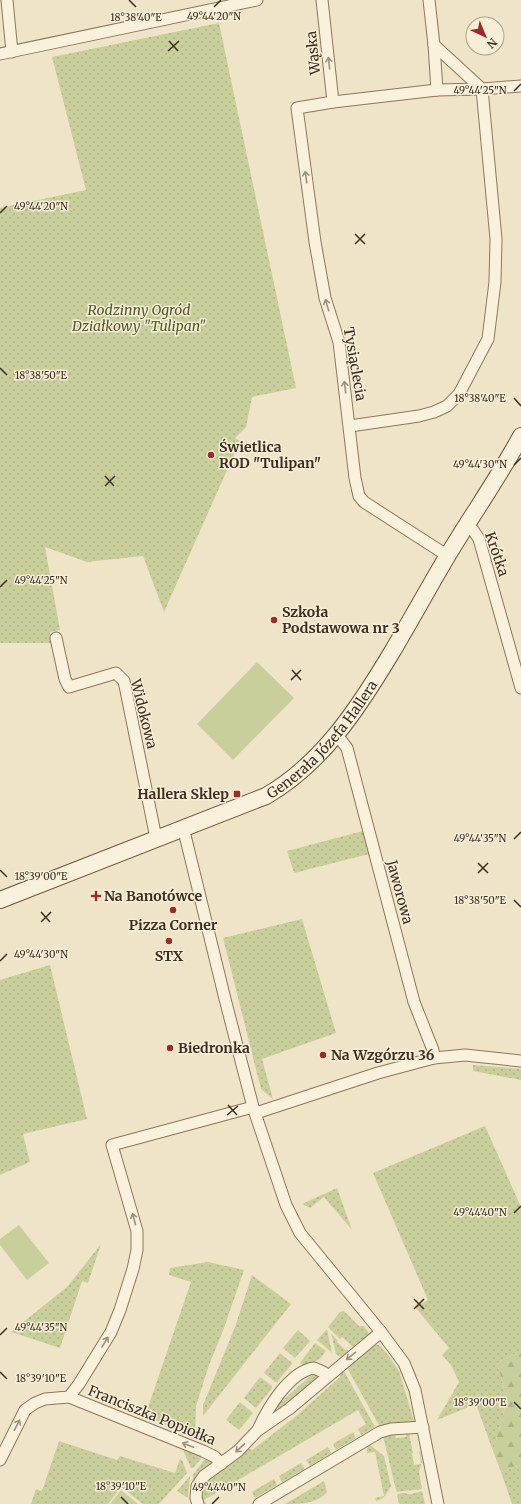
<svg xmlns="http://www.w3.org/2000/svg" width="521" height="1504" font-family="Merriweather,serif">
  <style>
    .grass { fill: url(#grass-dots) }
    .forest { fill: url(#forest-firs) }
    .pitch { fill: #c9cf9b }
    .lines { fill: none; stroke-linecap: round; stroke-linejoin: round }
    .street-casing { stroke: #8d765c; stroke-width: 13 }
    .secondary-casing { stroke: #6f573f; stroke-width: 18 }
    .street { stroke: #faf1dc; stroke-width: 11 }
    .secondary { stroke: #faf1dc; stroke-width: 16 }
    .oneway { stroke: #9c907e }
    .ticks { fill: none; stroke: #3d2e20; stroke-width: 1.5 }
    .poi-dot { fill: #9e2a2b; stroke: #f7eed8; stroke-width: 1.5 }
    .labels { text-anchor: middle; stroke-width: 3; stroke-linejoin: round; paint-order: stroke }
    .street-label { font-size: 14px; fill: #3d2e20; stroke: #f7eed8 }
    .park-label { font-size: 14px; font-style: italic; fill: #4d5a26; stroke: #f7eed8 }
    .poi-label { font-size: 14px; font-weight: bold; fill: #3d2e20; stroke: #f7eed8; text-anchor: start }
    .ticks-label { font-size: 10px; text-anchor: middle; fill: #3d2e20; stroke: #f7eed8; stroke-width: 3; stroke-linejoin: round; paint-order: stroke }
  </style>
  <defs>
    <pattern id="grass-dots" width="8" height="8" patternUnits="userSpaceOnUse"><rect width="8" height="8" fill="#c9cf9b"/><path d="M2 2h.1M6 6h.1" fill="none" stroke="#aeb285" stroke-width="1.8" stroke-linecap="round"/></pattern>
    <pattern id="forest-firs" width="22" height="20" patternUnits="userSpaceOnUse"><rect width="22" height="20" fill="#c9cf9b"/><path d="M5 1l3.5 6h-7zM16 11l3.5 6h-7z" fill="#aeb285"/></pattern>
  </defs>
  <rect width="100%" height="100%" fill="#f0e4c8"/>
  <g class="grass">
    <polygon points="219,23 296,388 252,397 246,427 235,438 240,441 164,612 143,556 87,562 45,547 60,630 50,632 51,643 0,643 0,208 86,190 52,57"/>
    <polygon points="363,831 369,854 294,873 287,851"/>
    <polygon points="302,919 336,1033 262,1059 273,1099 261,1089 223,938"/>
    <polygon points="50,965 87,1119 23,1134 30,1162 0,1175 0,980"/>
    <polygon points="473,1065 521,1069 521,1080 473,1071"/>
    <polygon points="485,1126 521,1207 521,1351 497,1363 507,1400 493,1451 476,1404 437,1420 459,1382 451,1365 442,1355 449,1348 415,1307 428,1300 373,1173"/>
    <polygon points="337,1188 352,1230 324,1197 310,1208 302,1204"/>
    <polygon points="101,1244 88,1283 82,1281 60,1348 11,1332 68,1286"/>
    <polygon points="208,1262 244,1270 224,1328 209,1365 196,1406 195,1437 145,1416 191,1282 169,1275 170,1268"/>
    <polygon points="252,1275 291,1304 203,1416 203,1405 235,1327"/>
    <polygon points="344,1311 359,1326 364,1326 369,1333 365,1340 360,1340 353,1347 342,1337 340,1339 328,1327 340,1312"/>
    <polygon points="327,1329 332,1353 317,1340"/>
    <polygon points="298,1330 310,1341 295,1358 283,1348"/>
    <polygon points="331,1333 338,1341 337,1342 345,1350 347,1349 348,1351 341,1357 336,1354"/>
    <polygon points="315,1343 326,1351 320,1359 305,1367 300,1363"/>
    <polygon points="374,1345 379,1345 388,1355 399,1371 414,1421 413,1423 380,1427 346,1366 370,1346"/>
    <polygon points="280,1353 292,1363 292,1364 277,1382 275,1382 264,1373"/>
    <polygon points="343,1369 375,1427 361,1435 358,1429 366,1424 358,1410 204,1500 206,1504 201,1504 202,1483 247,1448 252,1450 295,1417 340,1377 339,1372"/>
    <polygon points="315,1374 319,1376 276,1413 274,1411 280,1403 309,1377"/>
    <polygon points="260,1377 272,1386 272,1388 256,1408 244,1398"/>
    <polygon points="240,1402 253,1413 239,1430 226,1420"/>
    <polygon points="353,1432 356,1438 336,1450 333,1444"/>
    <path d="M406 1433H409L413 1453H412L414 1465 421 1464 419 1452 420 1451 422 1462 419 1472 422 1489C413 1491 405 1490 397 1492L396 1490 383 1436 387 1434H395L396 1438 406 1437Z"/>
    <polygon points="59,1441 117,1460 120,1456 175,1473 180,1459 182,1460 187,1473 159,1504 143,1504 121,1487 108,1504 31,1504 36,1489 42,1491"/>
    <path d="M369 1444 384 1456 391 1486C387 1493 384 1500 376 1501L375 1498 384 1496 375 1452 367 1453V1446Z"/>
    <polygon points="328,1447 331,1453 310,1466 306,1460"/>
    <polygon points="182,1448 202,1454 201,1459 193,1468 191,1468"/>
    <polygon points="207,1456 213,1463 194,1504 191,1504 193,1475"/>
    <polygon points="301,1463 305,1469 282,1482 279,1476"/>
    <polygon points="521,1465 521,1504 512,1504 501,1472"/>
    <polygon points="190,1476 188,1498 177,1491"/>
    <polygon points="274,1479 277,1485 255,1498 252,1492"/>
    <path d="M324 1481 327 1492C317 1504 300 1504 285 1504Z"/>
    <path d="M422 1491 425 1504H399L397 1495C402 1492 404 1493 409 1494 413 1494 418 1492 422 1491Z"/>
  </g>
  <polygon class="forest" points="521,1351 521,1465 501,1472 493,1451 507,1400 497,1363"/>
  <g class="pitch">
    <polygon points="257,662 294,698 233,760 197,724"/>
    <polygon points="19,1225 49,1263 27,1280 0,1245 0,1239"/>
    <polygon points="121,1490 138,1504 110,1504"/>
  </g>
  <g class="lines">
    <defs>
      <g id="street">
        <polyline points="7,0 12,52"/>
        <polyline points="322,0 333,102"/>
        <polyline points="429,0 434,45 437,90"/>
        <polyline points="0,54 257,0"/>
        <polyline points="350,426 419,416 434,412 447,406 459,394 488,339 495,282 496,239 482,89 434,45"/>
        <polyline points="467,525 473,530 479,539 521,688"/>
        <polyline points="448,556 364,502 359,496 355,478 339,342 325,298 315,242 297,108 333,102 437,90 482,89 521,86"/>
        <polyline points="56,638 65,679 69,687 116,673 124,681 156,838"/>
        <polyline points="337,735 347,748 414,1002 433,1050 434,1058"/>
        <polyline points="183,827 225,999 253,1107 286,1205 300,1233 381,1332 404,1363 415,1390 438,1504"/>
        <polyline points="256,1113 378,1073 434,1058 465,1055 521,1061"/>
        <polyline points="69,1397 203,1451 215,1457 221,1464"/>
        <path d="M258 1430C267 1409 289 1372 314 1368L323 1372 327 1375"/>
        <polyline points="0,1460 25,1410 35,1403 45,1399 69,1397 79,1384 111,1332 120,1310 133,1269 137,1250 137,1231 112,1145 253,1107"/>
        <polyline points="198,1504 196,1498 197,1486 204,1476 238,1451 257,1431 289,1409 381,1332"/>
        <polyline points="259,1504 380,1432 391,1429 423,1427"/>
      </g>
      <g id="secondary">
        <path id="s1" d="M0 900 266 796C323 763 359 707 392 652 411 620 429 587 448 555 472 515 499 477 521 436"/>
      </g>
    </defs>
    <use href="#street" class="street-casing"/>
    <use href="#secondary" class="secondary-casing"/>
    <use href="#street" class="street"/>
    <use href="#secondary" class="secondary"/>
  </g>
  <defs><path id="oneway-shaft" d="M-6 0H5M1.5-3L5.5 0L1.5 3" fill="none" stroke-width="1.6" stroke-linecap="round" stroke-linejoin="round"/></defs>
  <g class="oneway">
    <use href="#oneway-shaft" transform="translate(329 63) rotate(-96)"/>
    <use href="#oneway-shaft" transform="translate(306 177) rotate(-97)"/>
    <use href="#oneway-shaft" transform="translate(327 305) rotate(-107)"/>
    <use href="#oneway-shaft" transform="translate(345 387) rotate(-97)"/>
    <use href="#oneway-shaft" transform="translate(134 1219) rotate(-105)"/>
    <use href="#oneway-shaft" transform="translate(105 1342) rotate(-59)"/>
    <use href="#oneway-shaft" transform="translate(351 1356) rotate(141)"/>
    <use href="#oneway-shaft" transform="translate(17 1425) rotate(-63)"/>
    <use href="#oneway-shaft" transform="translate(188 1445) rotate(-159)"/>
    <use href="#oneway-shaft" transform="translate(240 1448) rotate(137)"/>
  </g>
  <path class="ticks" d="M129 0 136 7M214 7 221 0M169 41 178 51M168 51 179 41M514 91 521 84M0 213 7 206M355 234 365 244M355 244 365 234M0 368 7 375M514 398 521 406M514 465 521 458M105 476 114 486M105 486 115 476M0 587 7 580M292 670 301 680M291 680 301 670M514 839 521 832M478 863 488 873M0 870 7 877M478 873 488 863M514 900 521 907M41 912 50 922M41 922 51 912M0 961 7 954M228 1105 237 1115M227 1115 238 1106M514 1213 521 1206M414 1299 424 1309M414 1309 424 1299M0 1335 7 1328M0 1372 7 1379M514 1402 521 1409M121 1497 128 1504M212 1504 219 1497"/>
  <g class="poi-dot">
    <circle cx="211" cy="455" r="4"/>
    <circle cx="274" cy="620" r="4"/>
    <rect x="233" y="790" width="8" height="8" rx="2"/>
    <path d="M94 890h4v4h4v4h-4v4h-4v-4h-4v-4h4z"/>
    <circle cx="173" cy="910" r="4"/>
    <circle cx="169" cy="941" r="4"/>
    <circle cx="170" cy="1048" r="4"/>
    <circle cx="323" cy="1055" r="4"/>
  </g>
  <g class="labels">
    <g class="street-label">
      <text transform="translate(313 53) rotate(-96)" y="5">Wąska</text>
      <text transform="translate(355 364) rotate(80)" y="5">Tysiąclecia</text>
      <text transform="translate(497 554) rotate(71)" y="5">Krótka</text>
      <text transform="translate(144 714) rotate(76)" y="5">Widokowa</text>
      <text dy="5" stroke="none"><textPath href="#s1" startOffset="366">Generała Józefa Hallera</textPath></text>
      <text transform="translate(400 892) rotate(75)" y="5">Jaworowa</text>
      <text transform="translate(152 1415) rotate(22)" y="5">Franciszka Popiołka</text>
    </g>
    <g class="park-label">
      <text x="139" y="315">Rodzinny Ogród<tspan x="139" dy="16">Działkowy "Tulipan"</tspan></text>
    </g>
    <g class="poi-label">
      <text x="219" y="452">Świetlica<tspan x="219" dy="16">ROD "Tulipan"</tspan></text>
      <text x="282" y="617">Szkoła<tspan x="282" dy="16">Podstawowa nr 3</tspan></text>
      <text x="229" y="799" text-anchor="end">Hallera Sklep</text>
      <text x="104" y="901">Na Banotówce</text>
      <text x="173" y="930" text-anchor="middle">Pizza Corner</text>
      <text x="169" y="961" text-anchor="middle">STX</text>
      <text x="178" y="1053">Biedronka</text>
      <text x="331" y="1060">Na Wzgórzu 36</text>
    </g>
  </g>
  <g class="ticks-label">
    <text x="214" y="20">49°44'20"N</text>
    <text x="136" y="21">18°38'40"E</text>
    <text x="480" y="94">49°44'25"N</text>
    <text x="41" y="210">49°44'20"N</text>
    <text x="41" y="379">18°38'50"E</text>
    <text x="480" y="402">18°38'40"E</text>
    <text x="480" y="468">49°44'30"N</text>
    <text x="41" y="584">49°44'25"N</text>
    <text x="480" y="842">49°44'35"N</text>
    <text x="41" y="880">18°39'00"E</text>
    <text x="480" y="904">18°38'50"E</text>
    <text x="41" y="958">49°44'30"N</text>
    <text x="480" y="1216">49°44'40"N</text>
    <text x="41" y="1331">49°44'35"N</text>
    <text x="41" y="1382">18°39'10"E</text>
    <text x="480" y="1406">18°39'00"E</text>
    <text x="121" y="1490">18°39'10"E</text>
    <text x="219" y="1491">49°44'40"N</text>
  </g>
  <g transform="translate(485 36) rotate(136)"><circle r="19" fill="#f7eed8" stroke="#ada18e"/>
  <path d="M0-3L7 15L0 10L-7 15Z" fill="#9e2a2b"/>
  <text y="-6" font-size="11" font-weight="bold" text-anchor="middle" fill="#3d2e20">N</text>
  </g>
</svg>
